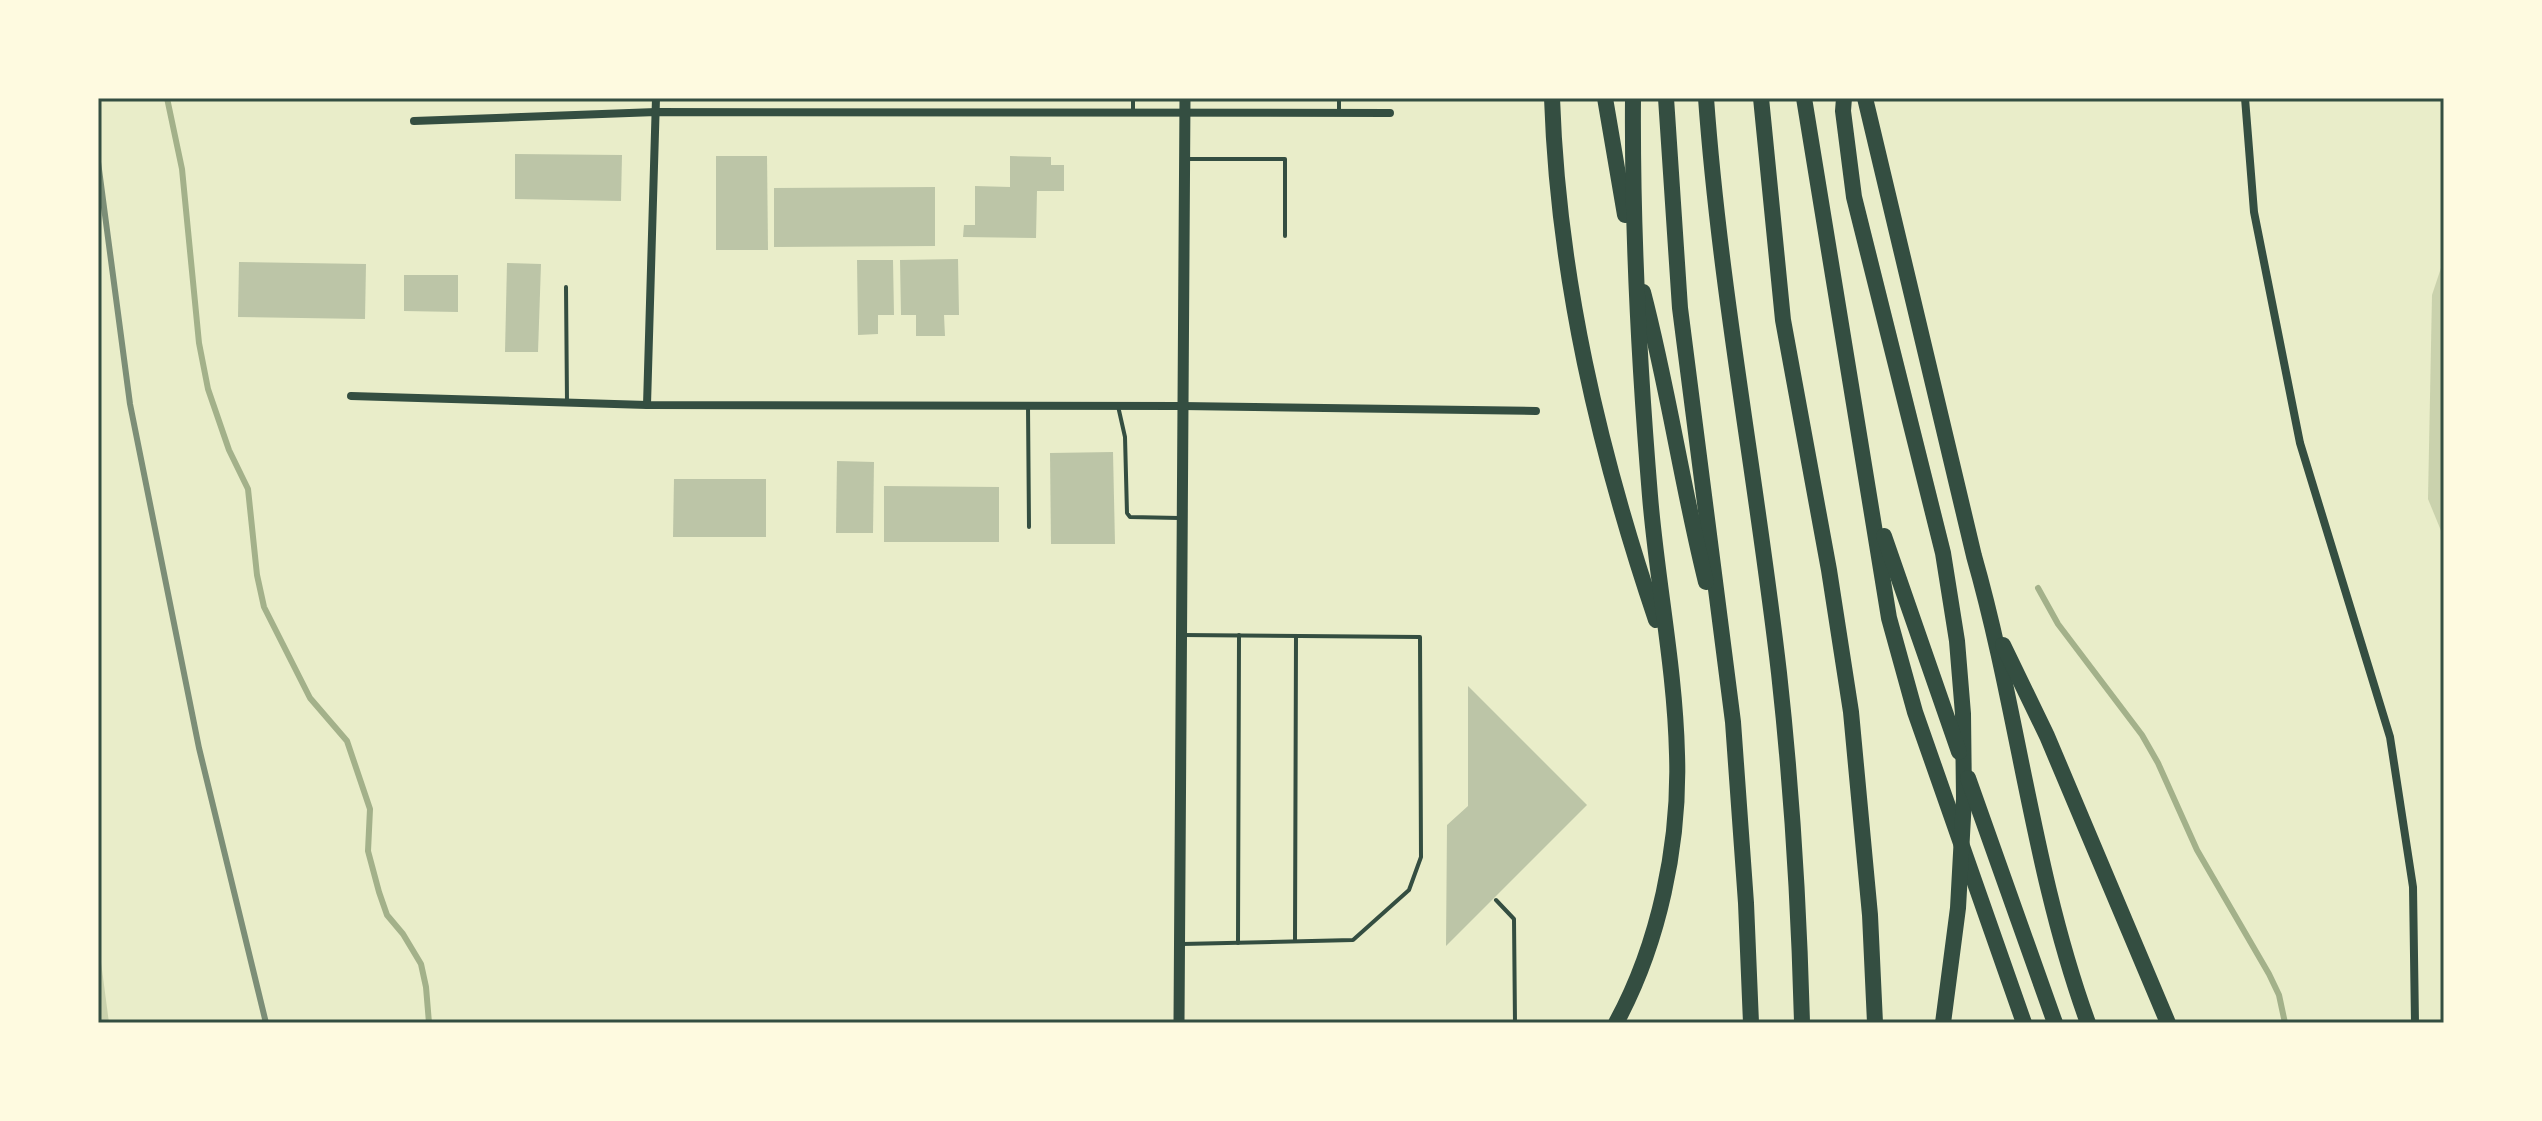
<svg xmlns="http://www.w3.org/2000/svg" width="2542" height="1121" font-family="'Roboto Serif',serif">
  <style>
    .green { fill: #cad2ad }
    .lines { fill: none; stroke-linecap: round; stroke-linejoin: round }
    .stream { stroke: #a3b18a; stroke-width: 6 }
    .building { fill: #bcc5a7 }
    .service { stroke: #344e41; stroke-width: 4 }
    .minor { stroke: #344e41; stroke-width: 8 }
    .tertiary { stroke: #344e41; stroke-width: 11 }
    .motorway { stroke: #344e41; stroke-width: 16 }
    .rail { stroke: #7c8e77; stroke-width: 6 }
    .neatline { fill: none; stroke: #344e41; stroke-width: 3 }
  </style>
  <rect width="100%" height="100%" fill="#e9edc9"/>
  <g class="green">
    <polygon points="2444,259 2444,538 2428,499 2432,295"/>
    <polygon points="98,939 109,1023 98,1023"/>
  </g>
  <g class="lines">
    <g class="stream">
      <polyline points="167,98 182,169 199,343 208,389 229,450 248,489 257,575 264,607 310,698 347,741 370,809 368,851 379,892 387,915 403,934 421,964 426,987 429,1023"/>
      <polyline points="2038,588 2058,624 2142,735 2158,763 2197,850 2269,974 2279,995 2285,1023"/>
    </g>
  </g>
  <g class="building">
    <polygon points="515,154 622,155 621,201 515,199"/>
    <polygon points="716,156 767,156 768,250 716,250"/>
    <polygon points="1010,156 1051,157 1051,165 1064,165 1064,191 1037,191 1036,238 963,237 964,225 975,225 975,186 1010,187"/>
    <polygon points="935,187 935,246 774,247 774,188"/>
    <polygon points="958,259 959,315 944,315 945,336 916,336 916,315 901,315 900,260"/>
    <polygon points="857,260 893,260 894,315 878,315 878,334 858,335"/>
    <polygon points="239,262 366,264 365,319 238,317"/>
    <polygon points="507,263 541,264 538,352 505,352"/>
    <polygon points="404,275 458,275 458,312 404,311"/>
    <polygon points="1113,452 1115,544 1051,544 1050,453"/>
    <polygon points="837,461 874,462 873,533 836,533"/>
    <polygon points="674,479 766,479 766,537 673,537"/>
    <polygon points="884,486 999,487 999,542 884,542"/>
    <polygon points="1468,686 1587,805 1446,946 1447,825 1468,806"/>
  </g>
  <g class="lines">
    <g class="service">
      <polyline points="1133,98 1133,110"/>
      <polyline points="2265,98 2306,98"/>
      <polyline points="2306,98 2361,98"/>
      <polyline points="1339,111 1339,98"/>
      <polyline points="1187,159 1285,159 1285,236"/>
      <polyline points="566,287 567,402"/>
      <polyline points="1028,406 1029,527"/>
      <polyline points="1118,406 1125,437 1127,513 1130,517 1179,518"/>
      <polyline points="1496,900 1514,919 1515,1023"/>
      <polyline points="1295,941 1296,636"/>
      <polyline points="1238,943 1239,635"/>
      <polyline points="1182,944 1353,940 1409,890 1421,857 1420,637 1183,635"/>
    </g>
    <g class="minor">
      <polyline points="2245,98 2254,212 2300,443 2390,737 2413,887 2415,1023"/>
      <polyline points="414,121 656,112 1390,113"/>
      <polyline points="351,396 647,405 1182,406 1536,411"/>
      <polyline points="647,405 656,98"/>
    </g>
    <polyline class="tertiary" points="1179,1023 1185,98"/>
    <g class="motorway">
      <path d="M1552 98C1558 277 1599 451 1656 620"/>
      <polyline points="1605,98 1625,215"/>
      <polyline points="1666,98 1680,308 1733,722 1746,903 1751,1023"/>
      <path d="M1706 98C1720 291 1757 481 1779 673 1792 790 1799 906 1802 1023"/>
      <polyline points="1761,98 1783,320 1829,570 1851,712 1870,915 1875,1023"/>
      <polyline points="1804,98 1889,618 1915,712 2024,1023"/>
      <polyline points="1844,98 1843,111 1854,197 1943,553 1957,641 1963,714 1964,799 1958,908 1943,1023"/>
      <path d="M1865 98 1974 556C2018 710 2033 872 2088 1023"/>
      <path d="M1643 292C1668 387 1682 486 1706 582"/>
      <polyline points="1884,536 1959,752"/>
      <polyline points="2003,645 2047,736 2168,1023"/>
      <polyline points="1968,778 2055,1023"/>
      <path d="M1616 1023C1659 944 1680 844 1677 754 1675 668 1657 582 1650 496 1639 363 1632 231 1633 98"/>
    </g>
    <polyline class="rail" points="98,162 130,404 199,748 266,1023"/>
  </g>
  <rect width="2542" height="1121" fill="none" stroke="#fefae0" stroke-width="200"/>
  <rect x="100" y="100" width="2342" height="921" class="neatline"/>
</svg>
